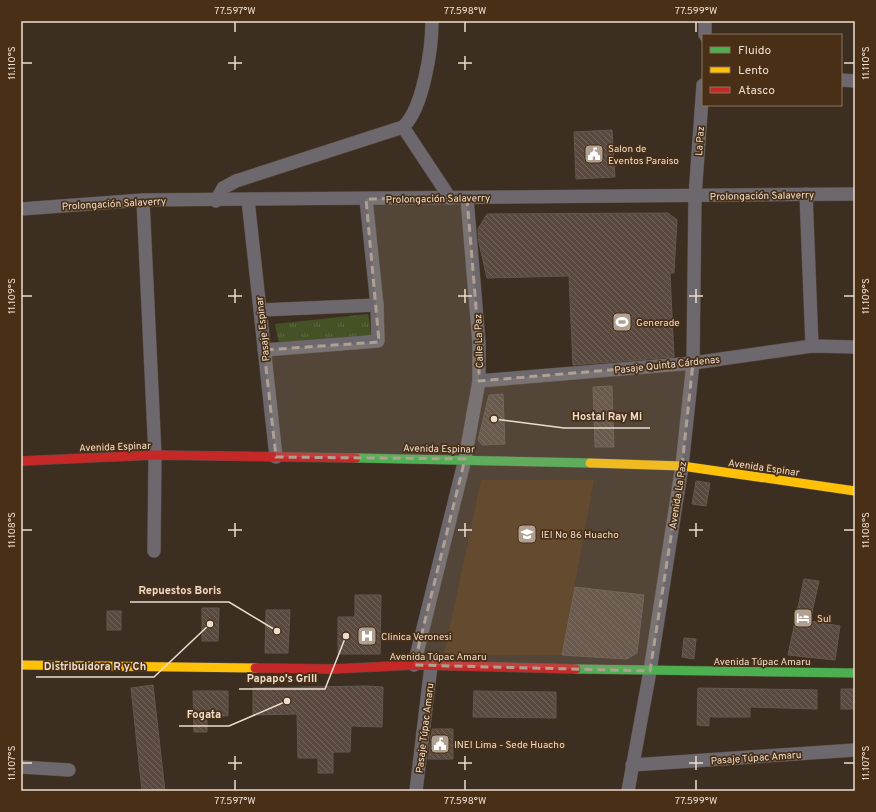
<svg xmlns="http://www.w3.org/2000/svg" width="876" height="812" font-family="Overpass,sans-serif">
  <style>
    .built { fill: #523617 }
    .park { fill: url(#park-tufts) }
    .building { fill: url(#building-back-hatch); stroke: #64574d }
    .lines { fill: none; stroke-linecap: round; stroke-linejoin: round }
    .street-casing { stroke: #564b3f; stroke-width: 14 }
    .fast-casing { stroke: #564b3f; stroke-width: 10 }
    .slow-casing { stroke: #564b3f; stroke-width: 10 }
    .jam-casing { stroke: #564b3f; stroke-width: 10 }
    .street { stroke: #6d686d; stroke-width: 13 }
    .fast { stroke: #4caf50; stroke-width: 9 }
    .slow { stroke: #ffc107; stroke-width: 9 }
    .jam { stroke: #c62828; stroke-width: 9 }
    .marked { fill: #afa091; fill-opacity: 0.2; stroke: #afa091; stroke-width: 3; stroke-dasharray: 8 5; stroke-linejoin: round }
    .ticks { fill: none; stroke: #edddce; stroke-width: 1.5 }
    .labels { text-anchor: middle; stroke-width: 3.5; stroke-linejoin: round; paint-order: stroke }
    .street-label { font-size: 10px; fill: #edddce; stroke: #482f15 }
    .poi-label { font-size: 10px; fill: #edddce; stroke: #482f15; text-anchor: start }
    .leader { fill: none; stroke: #edddce; stroke-width: 1.5 }
    .callout-dot { fill: #edddce; stroke: #482f15; stroke-width: 1.5 }
    .callout-label { font-size: 11px; text-anchor: middle; font-weight: bold; fill: #edddce; stroke: #482f15; stroke-width: 3.5; stroke-linejoin: round; paint-order: stroke }
    .neatline { fill: none; stroke: #edddce; stroke-width: 1.5 }
    .ticks-label { font-size: 10px; text-anchor: middle; fill: #edddce }
  </style>
  <defs>
    <pattern id="park-tufts" width="24" height="20" patternUnits="userSpaceOnUse"><rect width="24" height="20" fill="#455225"/><path d="M3 7l-1-3M5 7V3M7 7l1-3M15 17l-1-3M17 17v-4M19 17l1-3" fill="none" stroke="#606a43"/></pattern>
    <pattern id="building-back-hatch" width="6" height="6" patternUnits="userSpaceOnUse"><rect width="6" height="6" fill="#59493e"/><path d="M-1 5l2 2M0 0l6 6M5-1l2 2" fill="none" stroke="#716359"/></pattern>
  </defs>
  <rect width="100%" height="100%" fill="#3c2f21"/>
  <polygon class="built" points="481,480 594,480 562,655 444,655"/>
  <polygon class="park" points="368,314 372,338 280,348 275,324"/>
  <g class="building">
    <polygon points="612,130 615,177 576,179 574,132"/>
    <polygon points="668,213 677,220 674,273 670,273 674,357 573,365 569,276 487,278 479,243 478,229 487,214"/>
    <polygon points="612,386 614,447 595,447 593,387"/>
    <polygon points="503,394 505,444 482,445 478,440 489,395"/>
    <polygon points="696,481 710,483 706,506 692,504"/>
    <polygon points="804,579 819,581 810,621 840,626 835,660 788,655"/>
    <polygon points="575,587 644,595 637,653 627,659 562,655"/>
    <polygon points="355,595 381,595 380,654 338,654 338,617 355,617"/>
    <polygon points="202,608 219,608 218,641 202,641"/>
    <polygon points="266,610 290,610 288,653 265,653"/>
    <rect x="107" y="611" width="14" height="19"/>
    <polygon points="684,638 696,639 694,659 682,657"/>
    <polygon points="153,685 165,791 142,791 131,688"/>
    <polygon points="366,686 383,687 382,727 351,726 350,752 333,752 333,773 318,773 318,758 298,758 297,714 253,715 253,688"/>
    <polygon points="698,688 817,690 817,709 750,707 750,717 709,717 709,726 697,725"/>
    <rect x="841" y="689" width="14" height="20"/>
    <polygon points="193,691 228,691 228,716 207,716 207,732 194,732"/>
    <polygon points="474,691 556,692 556,718 473,717"/>
    <polygon points="432,729 453,729 453,759 428,759"/>
  </g>
  <g class="lines">
    <defs>
      <g id="street">
        <polyline points="705,35 705,21"/>
        <polyline points="841,80 855,81"/>
        <polyline points="403,127 450,198"/>
        <polyline points="806,194 812,346"/>
        <polyline points="143,200 155,455 154,551"/>
        <polyline points="248,200 276,457"/>
        <path d="M216 201 223 188 236 181 403 127C423 109 432 49 432 21"/>
        <polyline points="21,209 143,200 855,194"/>
        <polyline points="261,310 377,305"/>
        <polyline points="264,350 378,341 377,305 366,199"/>
        <polyline points="479,381 693,363 812,346 855,347"/>
        <polyline points="414,665 465,459 479,381 479,343 467,198"/>
        <polyline points="632,765 855,750"/>
        <polyline points="21,767 69,770"/>
        <polyline points="416,791 431,666"/>
        <polyline points="628,791 650,671 682,466 693,363 695,196 703,85"/>
      </g>
      <g id="fast">
        <polyline points="356,458 590,463"/>
        <polyline points="576,669 855,673"/>
      </g>
      <g id="slow">
        <polyline points="590,463 682,466 855,491"/>
        <polyline points="21,665 255,668"/>
      </g>
      <g id="jam">
        <polyline points="21,461 155,455 356,458"/>
        <polyline points="255,668 333,669 414,665 576,669"/>
      </g>
    </defs>
    <use href="#street" class="street-casing"/>
    <use href="#fast" class="fast-casing"/>
    <use href="#slow" class="slow-casing"/>
    <use href="#jam" class="jam-casing"/>
    <use href="#street" class="street"/>
    <use href="#fast" class="fast"/>
    <use href="#slow" class="slow"/>
    <use href="#jam" class="jam"/>
  </g>
  <path class="marked" d="M467 198 479 343V381L693 363 682 466 650 671 414 665 465 459 276 457 264 350 379 342 366 199Z"/>
  <path class="ticks" d="M235 22V32M465 22V32M696 22V32M235 56V70M465 56V70M22 63H32M228 63H242M458 63H472M844 63H854M235 289V303M465 289V303M696 289V303M22 296H32M228 296H242M458 296H472M689 296H703M844 296H854M235 523V537M465 523V537M696 523V537M22 530H32M228 530H242M458 530H472M689 530H703M844 530H854M235 756V770M465 756V770M696 756V770M22 763H32M228 763H242M458 763H472M689 763H703M844 763H854M235 780V790M465 780V790M696 780V790"/>
  <defs>
    <symbol id="civic-square" viewBox="-11 -11 22 22"><rect x="-9" y="-9" width="18" height="18" rx="4" fill="#afa091" stroke="#482f15"/><path d="M-.6-6.5H3V-4.5H.6V-3L4-1V1h2V6H-6V1h2V-1L-.6-3ZM-1.2 2.5V6h2.4V2.5Z" fill="#fff"/></symbol>
    <symbol id="stadium-square" viewBox="-11 -11 22 22"><rect x="-9" y="-9" width="18" height="18" rx="4" fill="#afa091" stroke="#482f15"/><path d="M0-5a6.5 5 0 1 0 0 10a6.5 5 0 1 0 0-10ZM-3.5-1.8h7v3.6h-7Z" fill="#fff"/></symbol>
    <symbol id="school-square" viewBox="-11 -11 22 22"><rect x="-9" y="-9" width="18" height="18" rx="4" fill="#afa091" stroke="#482f15"/><path d="M0-5L7-2L0 1L-7-2ZM-4 1L0 2.5L4 1V4Q0 6-4 4Z" fill="#fff"/></symbol>
    <symbol id="hotel-square" viewBox="-11 -11 22 22"><rect x="-9" y="-9" width="18" height="18" rx="4" fill="#afa091" stroke="#482f15"/><path d="M-6-4.5h1.5V1H6V5H4.5V3h-9V5H-6ZM-4 0a1.8 1.8 0 1 1 3.6 0ZM.5 0V-2.5h3Q6-2.5 6 0Z" fill="#fff"/></symbol>
    <symbol id="hospital-square" viewBox="-11 -11 22 22"><rect x="-9" y="-9" width="18" height="18" rx="4" fill="#afa091" stroke="#482f15"/><path d="M-5-5h3v3.5h4V-5h3V5h-3V1.5h-4V5h-3Z" fill="#fff"/></symbol>
  </defs>
  <g fill-rule="evenodd">
    <use href="#civic-square" x="583" y="143" width="22" height="22"/>
    <use href="#stadium-square" x="611" y="311" width="22" height="22"/>
    <use href="#school-square" x="516" y="523" width="22" height="22"/>
    <use href="#hotel-square" x="792" y="607" width="22" height="22"/>
    <use href="#hospital-square" x="356" y="625" width="22" height="22"/>
    <use href="#civic-square" x="429" y="733" width="22" height="22"/>
  </g>
  <g class="labels">
    <g class="street-label">
      <text transform="translate(699 141) rotate(-86)" y="4">La Paz</text>
      <text transform="translate(762 195) rotate(-1)" y="4">Prolongación Salaverry</text>
      <text transform="translate(438 198) rotate(-1)" y="4">Prolongación Salaverry</text>
      <text transform="translate(114 203) rotate(-3)" y="4">Prolongación Salaverry</text>
      <text transform="translate(262 329) rotate(-96)" y="4">Pasaje Espinar</text>
      <text transform="translate(478 341) rotate(-92)" y="4">Calle La Paz</text>
      <text transform="translate(667 364) rotate(-6)" y="4">Pasaje Quinta Cárdenas</text>
      <text transform="translate(115 446) rotate(-2)" y="4">Avenida Espinar</text>
      <text transform="translate(439 448) rotate(1)" y="4">Avenida Espinar</text>
      <text transform="translate(764 467) rotate(8)" y="4">Avenida Espinar</text>
      <text transform="translate(677 495) rotate(-81)" y="4">Avenida La Paz</text>
      <text x="438" y="660">Avenida Túpac Amaru</text>
      <text x="762" y="665">Avenida Túpac Amaru</text>
      <text transform="translate(424 728) rotate(-83)" y="4">Pasaje Túpac Amaru</text>
      <text transform="translate(756 757) rotate(-4)" y="4">Pasaje Túpac Amaru</text>
    </g>
    <g class="poi-label">
      <text x="608" y="152">Salon de<tspan x="608" dy="12">Eventos Paraiso</tspan></text>
      <text x="636" y="326">Generade</text>
      <text x="541" y="538">IEI No 86 Huacho</text>
      <text x="817" y="622">Sul</text>
      <text x="381" y="640">Clinica Veronesi</text>
      <text x="454" y="748">INEI Lima - Sede Huacho</text>
    </g>
  </g>
  <path class="leader" d="M494 419L564 428H650M277 631L229 602H130M210 624L154 677H36M346 636L325 689H239M287 701L229 726H179"/>
  <g class="callout-dot">
    <circle cx="494" cy="419" r="4"/>
    <circle cx="277" cy="631" r="4"/>
    <circle cx="210" cy="624" r="4"/>
    <circle cx="346" cy="636" r="4"/>
    <circle cx="287" cy="701" r="4"/>
  </g>
  <g class="callout-label">
    <text x="607" y="420">Hostal Ray Mi</text>
    <text x="180" y="594">Repuestos Boris</text>
    <text x="95" y="670">Distribuidora R y Ch</text>
    <text x="282" y="682">Papapo's Grill</text>
    <text x="204" y="718">Fogata</text>
  </g>
  <rect width="876" height="812" fill="none" stroke="#482f15" stroke-width="44"/>
  <rect x="702" y="34" width="140" height="72" fill="#482f15" stroke="#8a755f"/>
  <rect x="710" y="47" width="20" height="6" fill="#4caf50" stroke="#8a755f"/>
  <text x="738" y="54" font-size="12" fill="#edddce">Fluido</text>
  <rect x="710" y="67" width="20" height="6" fill="#ffc107" stroke="#8a755f"/>
  <text x="738" y="74" font-size="12" fill="#edddce">Lento</text>
  <rect x="710" y="87" width="20" height="6" fill="#c62828" stroke="#8a755f"/>
  <text x="738" y="94" font-size="12" fill="#edddce">Atasco</text>
  <rect x="22" y="22" width="832" height="768" class="neatline"/>
  <g class="ticks-label">
    <text x="235" y="14">77.597°W</text>
    <text x="465" y="14">77.598°W</text>
    <text x="696" y="14">77.599°W</text>
    <text transform="translate(865 63) rotate(-90)" y="4">11.110°S</text>
    <text transform="translate(11 63) rotate(-90)" y="4">11.110°S</text>
    <text transform="translate(865 296) rotate(-90)" y="4">11.109°S</text>
    <text transform="translate(11 296) rotate(-90)" y="4">11.109°S</text>
    <text transform="translate(11 530) rotate(-90)" y="4">11.108°S</text>
    <text transform="translate(865 530) rotate(-90)" y="4">11.108°S</text>
    <text transform="translate(11 763) rotate(-90)" y="4">11.107°S</text>
    <text transform="translate(865 763) rotate(-90)" y="4">11.107°S</text>
    <text x="235" y="804">77.597°W</text>
    <text x="465" y="804">77.598°W</text>
    <text x="696" y="804">77.599°W</text>
  </g>
</svg>
